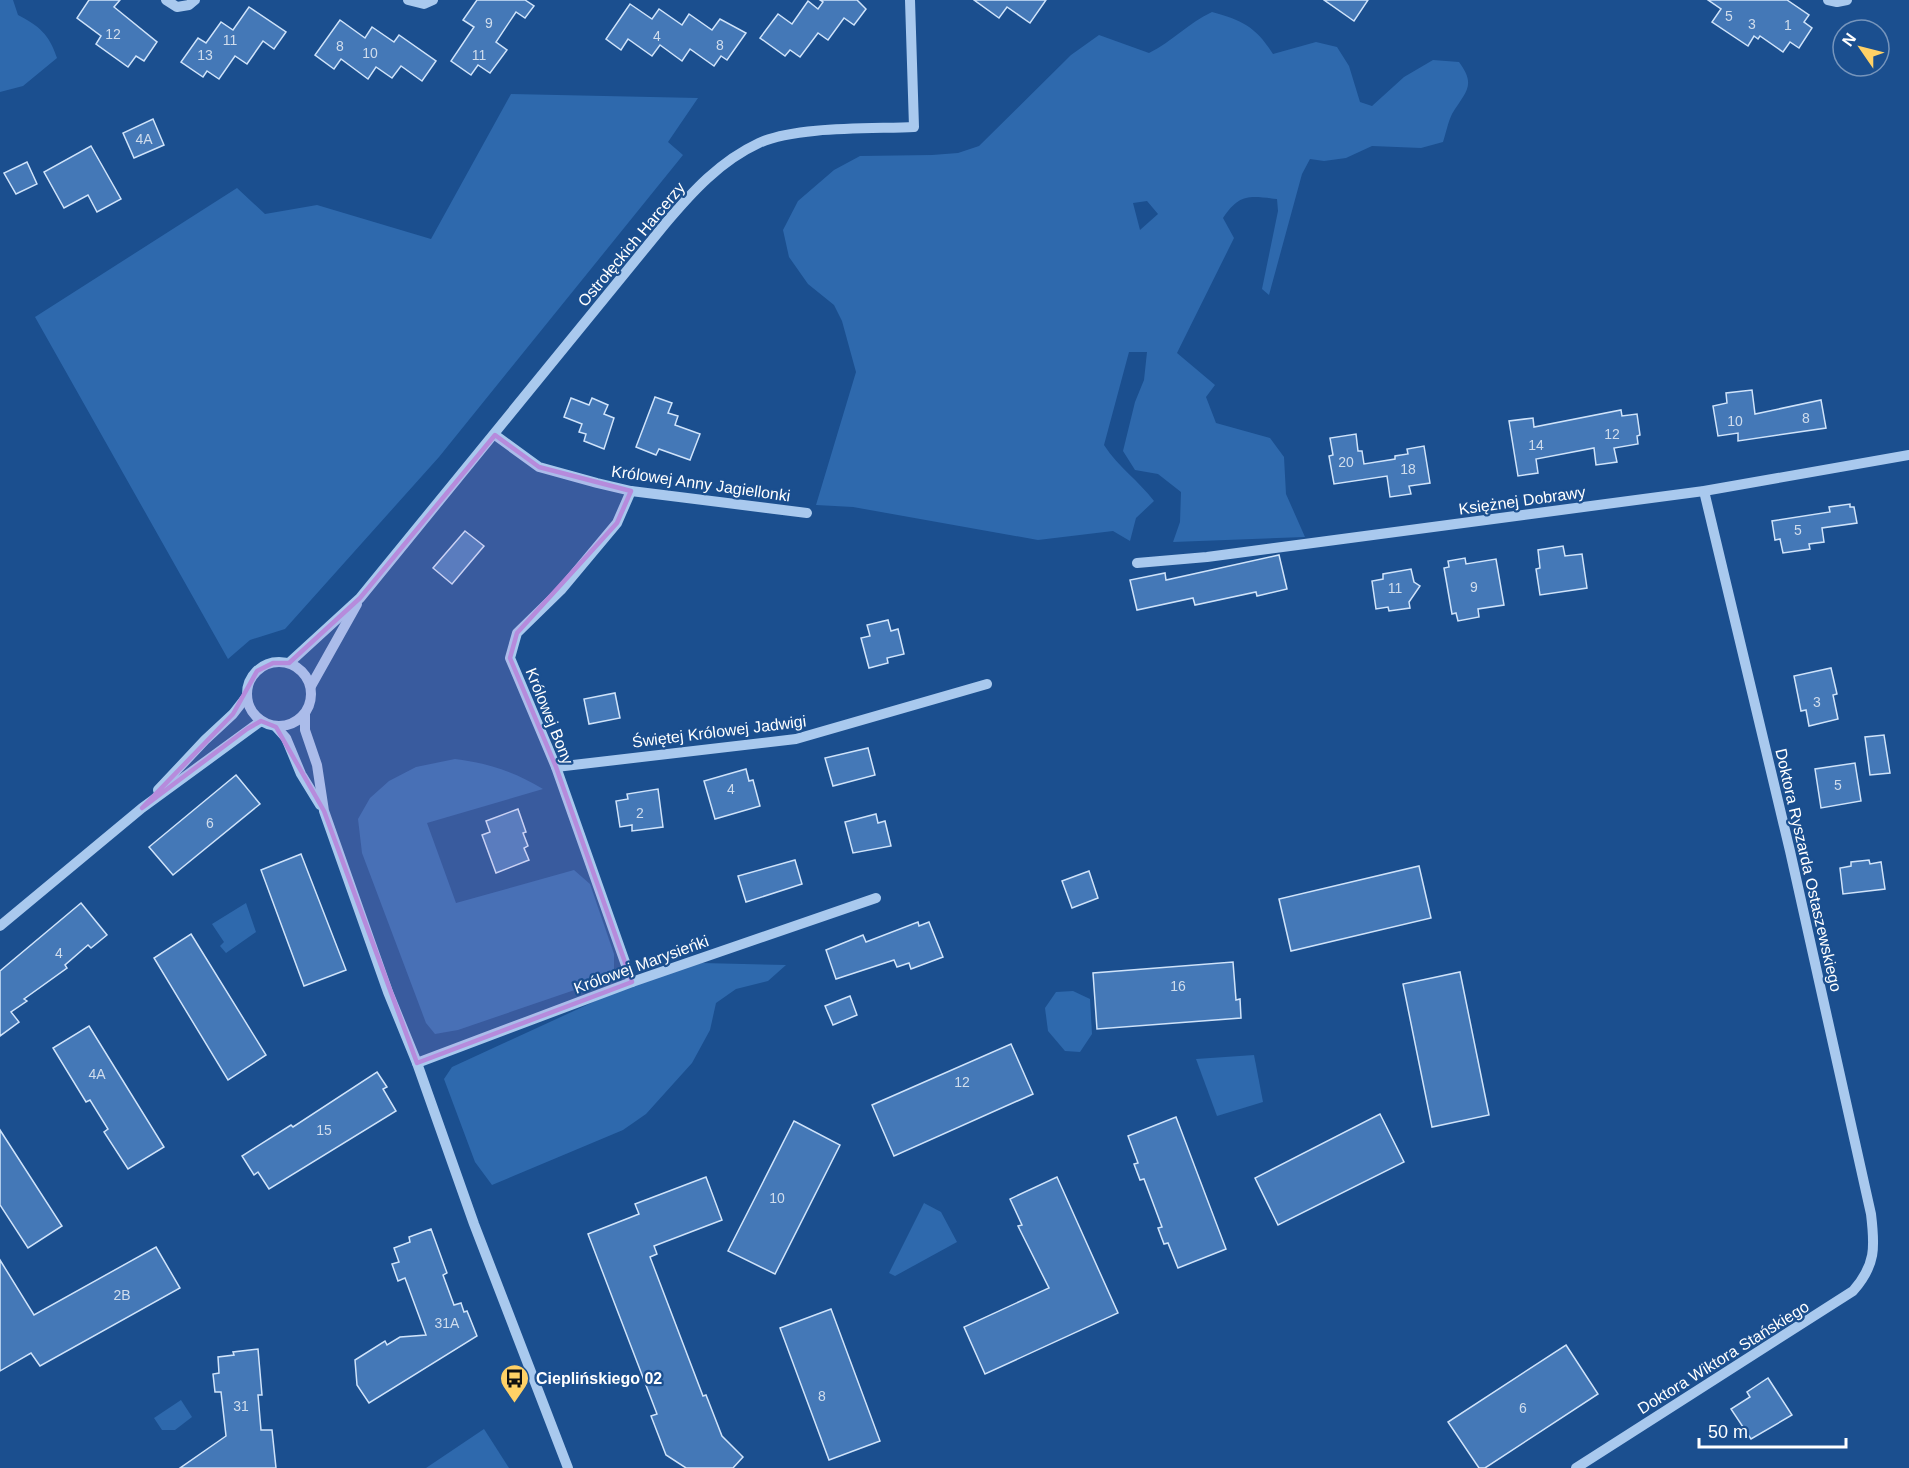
<svg xmlns="http://www.w3.org/2000/svg" width="1909" height="1468" font-family="Arial,sans-serif">
  <style>
    .green { fill: #2e69ad; fill-rule: evenodd }
    .building { fill: #4478b7; stroke: #cfe3fa; stroke-width: 1.5 }
    .lines { fill: none; stroke-linecap: round; stroke-linejoin: round }
    .minor { stroke: #a9c9ee; stroke-width: 10 }
    .marked { fill: #b68bdc; fill-opacity: 0.2; stroke: #b68bdc; stroke-width: 4.5; stroke-linejoin: round }
    .labels { text-anchor: middle; stroke-width: 4.5; stroke-linejoin: round; paint-order: stroke }
    .number-label { font-size: 14px; fill: #d0dded }
    .street-label { font-size: 16px; fill: #fff; stroke: #1b4f8f }
    .poi-label { font-size: 16px; font-weight: bold; fill: #fff; stroke: #1b4f8f; text-anchor: start }
  </style>
  <rect width="100%" height="100%" fill="#1b4f8f"/>
  <g class="green">
    <path d="M0 0H13L18 15C39 26 49 34 57 58L23 86 0 92Z"/>
    <path d="M1212 12C1242 20 1256 27 1273 54L1316 42 1337 47 1349 66 1360 102 1372 106 1404 77 1433 60 1459 62C1477 86 1465 92 1452 114 1448 122 1446 133 1443 142L1421 148 1372 146 1346 158 1324 161 1310 159 1302 174 1269 295 1262 289 1278 211 1277 199C1249 196 1240 193 1223 218L1234 238 1177 353 1215 385 1206 397 1216 423 1270 438 1284 457 1286 494 1305 537 1173 542 1180 522 1181 492 1158 474 1135 470 1123 451 1135 402 1144 380 1147 352H1129L1104 445C1119 468 1138 480 1154 501L1136 518 1130 541 1113 531 1038 540 853 507 816 505 856 372 842 321 834 305 808 284 789 257 783 230 798 201 834 170 860 156 932 155 958 153 979 146 1071 55 1099 35 1149 53C1172 42 1188 23 1212 12ZM1147 201 1158 214 1140 230 1133 203Z"/>
    <polygon points="511,94 698,98 668,142 683,155 439,457 285,629 250,640 228,659 35,317 237,188 265,214 317,205 431,239"/>
    <path d="M455 759C488 763 515 772 543 789L427 823 456 903 574 870 590 884 614 954V969L601 981 458 1030 435 1034 426 1023 362 853 358 819 370 798 389 781 416 767Z"/>
    <polygon points="246,903 256,932 226,953 220,946 224,942 212,924"/>
    <polygon points="702,963 786,965 768,981 736,989 716,1003 710,1030 692,1063 646,1114 623,1130 492,1185 475,1162 444,1079 452,1067 652,975"/>
    <polygon points="1073,991 1090,999 1092,1034 1080,1052 1065,1051 1048,1031 1045,1008 1056,992"/>
    <polygon points="1254,1055 1263,1102 1217,1116 1196,1059"/>
    <polygon points="924,1203 941,1212 957,1242 895,1276 889,1273"/>
    <polygon points="181,1400 192,1417 175,1430 162,1430 154,1418"/>
    <polygon points="484,1429 509,1468 426,1468"/>
  </g>
  <g class="building">
    <polygon points="89,0 120,0 114,7 157,42 144,61 136,56 128,67 96,44 101,36 77,18"/>
    <polygon points="477,0 525,0 534,6 525,18 516,12 496,42 507,50 490,73 478,65 471,75 451,61 474,27 463,20"/>
    <polygon points="820,0 857,0 866,9 854,25 844,18 828,40 818,33 800,57 790,50 785,56 760,38 778,14 792,24 808,1 818,9 823,2"/>
    <polygon points="974,0 1046,0 1030,23 1007,7 999,18"/>
    <polygon points="1324,0 1368,0 1354,21"/>
    <polygon points="1708,0 1787,0 1809,15 1804,22 1812,28 1799,48 1790,42 1783,52 1760,36 1758,39 1754,36 1748,46 1712,22 1721,9"/>
    <polygon points="630,4 652,19 659,9 682,25 689,14 712,30 720,19 746,33 727,60 721,56 714,66 690,49 682,61 660,45 652,56 628,39 621,50 606,39"/>
    <polygon points="249,7 286,32 274,49 263,41 247,64 235,56 219,79 207,71 203,77 181,62 198,38 206,43 221,22 233,30"/>
    <polygon points="340,20 365,38 372,27 394,42 399,35 436,61 422,81 401,66 392,78 376,67 368,79 341,59 334,69 315,55"/>
    <polygon points="153,119 164,145 134,158 123,133"/>
    <polygon points="91,146 121,199 97,212 88,195 64,208 44,172"/>
    <polygon points="27,162 37,184 16,194 4,173"/>
    <polygon points="1752,390 1755,414 1821,400 1826,428 1738,441 1738,433 1718,436 1713,406 1727,403 1726,393"/>
    <polygon points="655,397 672,403 668,413 678,416 675,425 700,434 690,460 659,449 656,455 636,447"/>
    <polygon points="571,398 589,405 592,398 608,405 604,414 614,418 604,449 584,441 586,434 579,432 582,424 564,417"/>
    <polygon points="1621,410 1622,416 1637,414 1640,435 1637,436 1638,444 1614,448 1617,462 1596,465 1594,448 1536,459 1538,473 1518,476 1509,421 1533,418 1534,427"/>
    <polygon points="1356,434 1358,451 1362,451 1364,464 1395,459 1395,456 1408,454 1407,449 1424,446 1430,483 1409,486 1411,494 1390,497 1387,476 1334,484 1329,456 1333,455 1330,438"/>
    <polygon points="1850,504 1850,507 1854,507 1857,523 1822,528 1824,542 1809,544 1810,549 1783,553 1780,539 1775,540 1772,521 1830,512 1829,507"/>
    <polygon points="465,531 484,546 452,584 433,568"/>
    <polygon points="1563,546 1565,556 1582,554 1587,588 1540,595 1536,569 1540,568 1538,550"/>
    <polygon points="1279,555 1287,589 1257,596 1256,592 1195,605 1193,598 1137,610 1130,580 1165,573 1166,580"/>
    <polygon points="1465,558 1466,564 1496,559 1504,605 1478,609 1479,617 1458,621 1456,613 1452,614 1444,568 1449,567 1448,561"/>
    <polygon points="1411,569 1414,582 1420,586 1409,602 1410,608 1389,611 1388,607 1376,609 1372,581 1383,579 1383,574"/>
    <polygon points="888,620 891,631 898,629 904,654 887,658 888,663 869,668 861,638 870,636 867,625"/>
    <polygon points="1831,668 1837,694 1833,695 1838,719 1809,726 1806,710 1801,711 1794,676"/>
    <polygon points="615,693 620,718 589,724 584,699"/>
    <polygon points="1884,735 1890,773 1870,775 1865,737"/>
    <polygon points="868,748 875,775 833,786 825,758"/>
    <polygon points="1855,763 1861,801 1821,808 1815,769"/>
    <polygon points="746,769 749,781 753,780 760,806 715,819 704,781"/>
    <polygon points="236,775 260,804 173,875 149,847"/>
    <polygon points="658,789 663,827 632,831 632,825 620,827 616,801 628,799 627,794"/>
    <polygon points="518,809 526,832 523,833 528,846 524,848 529,860 496,873 482,835 490,832 486,821"/>
    <polygon points="876,814 878,823 885,821 891,846 853,853 845,822"/>
    <polygon points="301,854 346,970 304,986 261,870"/>
    <polygon points="795,860 802,884 746,902 738,876"/>
    <polygon points="1869,860 1870,864 1881,862 1885,889 1843,894 1840,868 1851,866 1851,862"/>
    <polygon points="1419,866 1431,918 1291,951 1279,899"/>
    <polygon points="1089,871 1098,898 1072,908 1062,881"/>
    <polygon points="81,903 107,935 91,948 88,945 65,965 67,968 24,999 27,1001 11,1012 19,1022 0,1036 0,971"/>
    <polygon points="918,922 919,926 929,922 943,957 911,969 909,963 897,967 894,960 836,979 826,950 863,935 866,942"/>
    <polygon points="191,934 266,1055 228,1080 154,958"/>
    <polygon points="1233,962 1236,1000 1240,999 1241,1018 1097,1029 1093,973"/>
    <polygon points="1460,972 1489,1115 1432,1127 1403,984"/>
    <polygon points="850,996 857,1015 833,1025 825,1006"/>
    <polygon points="89,1026 164,1147 128,1169 104,1132 108,1129 90,1100 86,1102 53,1048"/>
    <polygon points="1011,1044 1033,1094 894,1156 872,1105"/>
    <polygon points="377,1072 387,1087 383,1089 396,1111 269,1189 258,1172 254,1175 242,1156 291,1125 293,1127"/>
    <polygon points="1380,1114 1404,1162 1278,1225 1255,1178"/>
    <polygon points="1176,1117 1226,1249 1178,1268 1168,1243 1164,1244 1158,1228 1162,1227 1144,1179 1140,1180 1134,1164 1138,1163 1128,1136"/>
    <polygon points="794,1121 840,1145 775,1274 728,1251"/>
    <polygon points="0,1130 62,1226 28,1248 0,1205"/>
    <polygon points="706,1177 722,1220 654,1246 657,1254 650,1257 703,1396 706,1395 722,1436 743,1457 733,1468 686,1468 666,1455 651,1416 657,1414 588,1234 639,1214 635,1204"/>
    <polygon points="1057,1177 1118,1313 985,1374 964,1327 1049,1288 1018,1226 1022,1225 1010,1199"/>
    <polygon points="431,1229 447,1273 443,1275 454,1305 461,1303 464,1312 467,1311 477,1336 369,1403 357,1385 355,1360 385,1341 387,1345 400,1337 426,1335 405,1278 398,1281 392,1264 399,1262 394,1248 410,1242 409,1237"/>
    <polygon points="156,1247 180,1288 40,1366 31,1353 0,1371 0,1260 34,1315"/>
    <polygon points="831,1309 880,1441 829,1460 780,1328"/>
    <polygon points="1566,1345 1598,1394 1485,1468 1479,1468 1448,1422"/>
    <polygon points="258,1349 262,1395 258,1395 261,1430 272,1430 276,1468 180,1468 226,1436 221,1392 215,1392 213,1374 219,1373 218,1357 234,1355 233,1352"/>
    <polygon points="1768,1378 1792,1415 1751,1439 1731,1409 1750,1397 1747,1392"/>
  </g>
  <g class="lines">
    <g class="minor">
      <polyline points="166,0 177,7 189,5 195,0"/>
      <polyline points="408,0 424,4 433,0"/>
      <polyline points="1828,0 1837,2 1847,0"/>
      <polyline points="495,435 539,467 597,483 631,491 807,513"/>
      <polyline points="631,491 617,523 561,590 517,633 510,658 556,767 632,982"/>
      <polyline points="1137,563 1207,557 1704,491 1909,455"/>
      <circle cx="279" cy="694" r="32"/>
      <path d="M289 663 360 598 665 224C692 192 720 161 759 143 796 126 872 129 914 127L910 0"/>
      <polyline points="311,686 357,604"/>
      <polyline points="305,714 305,730 317,765 324,811 388,992 417,1063 474,1224 568,1468"/>
      <polyline points="276,727 286,738 301,774 320,805"/>
      <polyline points="556,767 796,739 987,684"/>
      <polyline points="158,790 205,740 233,714 247,696"/>
      <polyline points="0,926 142,808 261,721"/>
      <polyline points="417,1063 632,982 876,898"/>
      <path d="M1576 1468 1853 1291C1876 1265 1875 1247 1871 1214L1790 851 1704 491"/>
    </g>
  </g>
  <path class="marked" d="M495 435 539 467 631 491 617 523 517 633 510 658 556 767 632 982 417 1063 324 811 276 727 261 721 247 729 142 808 233 714 257 671 273 663H289L360 598Z"/>
  <defs>
    <symbol id="bus-pin" viewBox="-11 -11 22 30"><path d="M0 17L-7.5 6A9.5 9.5 0 1 1 7.5 6Z" fill="#ffd166" stroke="#1b4f8f"/><path d="M-5-6H5V4H4V6H2V4H-2V6H-4V4H-5ZM-3.5-4V0h7V-4ZM-3.5 1.2v1.5H-2V1.2ZM2 1.2v1.5H3.5V1.2Z" fill="#111"/></symbol>
  </defs>
  <g fill-rule="evenodd">
    <use href="#bus-pin" x="498" y="1362" width="33" height="45"/>
  </g>
  <g class="labels">
    <g class="number-label">
      <text x="1729" y="21">5</text>
      <text x="489" y="28">9</text>
      <text x="1752" y="29">3</text>
      <text x="1788" y="30">1</text>
      <text x="113" y="39">12</text>
      <text x="657" y="41">4</text>
      <text x="230" y="45">11</text>
      <text x="720" y="50">8</text>
      <text x="340" y="51">8</text>
      <text x="370" y="58">10</text>
      <text x="205" y="60">13</text>
      <text x="479" y="60">11</text>
      <text x="144" y="144">4A</text>
      <text x="1806" y="423">8</text>
      <text x="1735" y="426">10</text>
      <text x="1612" y="439">12</text>
      <text x="1536" y="450">14</text>
      <text x="1346" y="467">20</text>
      <text x="1408" y="474">18</text>
      <text x="1798" y="535">5</text>
      <text x="1474" y="592">9</text>
      <text x="1395" y="593">11</text>
      <text x="1817" y="707">3</text>
      <text x="1838" y="790">5</text>
      <text x="731" y="794">4</text>
      <text x="640" y="818">2</text>
      <text x="210" y="828">6</text>
      <text x="59" y="958">4</text>
      <text x="1178" y="991">16</text>
      <text x="97" y="1079">4A</text>
      <text x="962" y="1087">12</text>
      <text x="324" y="1135">15</text>
      <text x="777" y="1203">10</text>
      <text x="122" y="1300">2B</text>
      <text x="447" y="1328">31A</text>
      <text x="822" y="1401">8</text>
      <text x="241" y="1411">31</text>
      <text x="1523" y="1413">6</text>
    </g>
    <g class="street-label">
      <text transform="translate(631 244) rotate(-50)" y="6">Ostrołęckich Harcerzy</text>
      <text transform="translate(701 483) rotate(8)" y="6">Królowej Anny Jagiellonki</text>
      <text transform="translate(1522 500) rotate(-8)" y="6">Księżnej Dobrawy</text>
      <text transform="translate(550 716) rotate(68)" y="6">Królowej Bony</text>
      <text transform="translate(719 731) rotate(-7)" y="6">Świętej Królowej Jadwigi</text>
      <text transform="translate(1809 870) rotate(77)" y="6">Doktora Ryszarda Ostaszewskiego</text>
      <text transform="translate(641 964) rotate(-20)" y="6">Królowej Marysieńki</text>
      <text transform="translate(1723 1357) rotate(-32)" y="6">Doktora Wiktora Stańskiego</text>
    </g>
    <g class="poi-label">
      <text x="536" y="1384">Cieplińskiego 02</text>
    </g>
  </g>
  <g transform="translate(1861 48) rotate(305)"><circle r="28" fill="#1b4f8f" stroke="#7695bc" stroke-width="1.5"/>
  <path d="M0-4.5L10 22L0 15L-10 22Z" fill="#ffd166"/>
  <text y="-9" font-size="16" font-weight="bold" text-anchor="middle" fill="#ffffff">N</text>
  </g>
  <path d="M1699 1438v9h147v-9" fill="none" stroke="#ffffff" stroke-width="3"/>
  <text x="1708" y="1438" font-size="18" fill="#ffffff" stroke="#1b4f8f" stroke-width="4.5" paint-order="stroke">50 m</text>
</svg>
